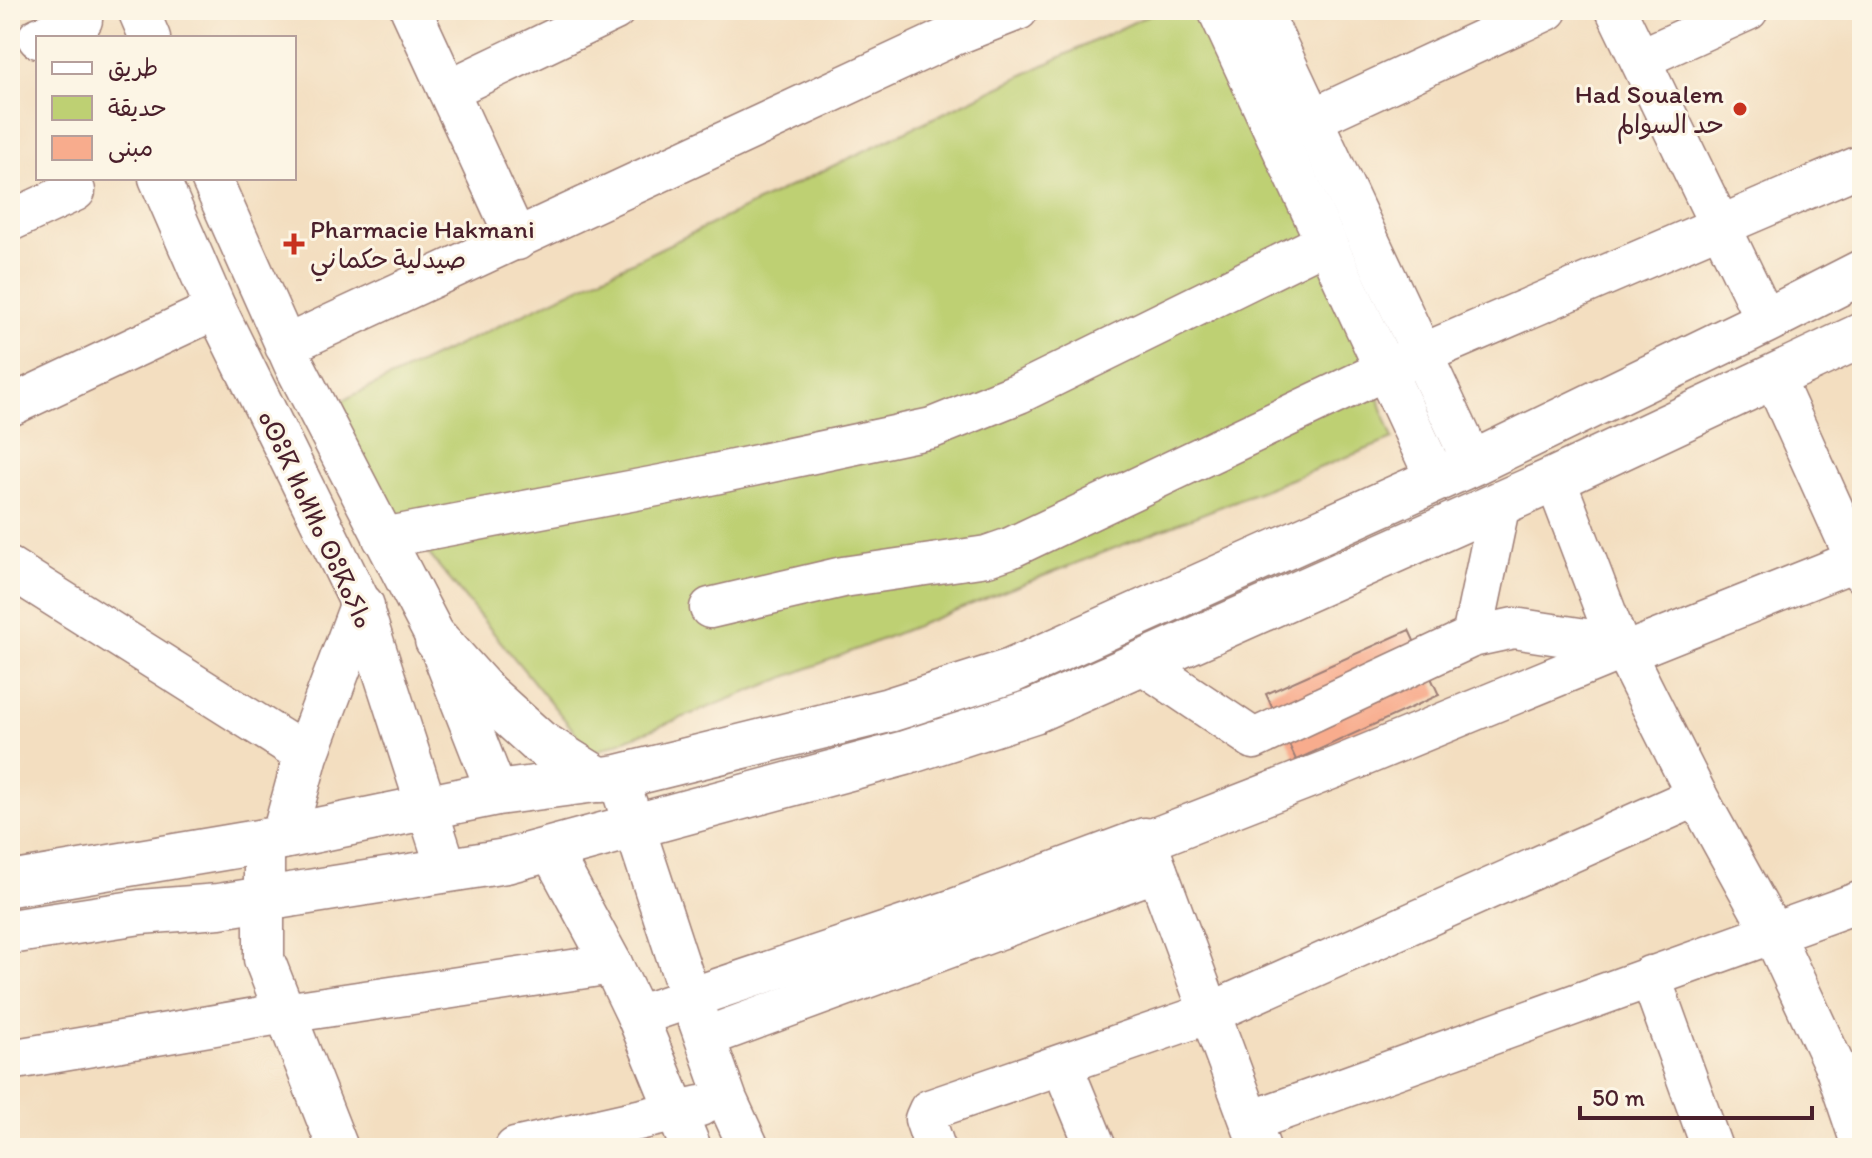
<svg xmlns="http://www.w3.org/2000/svg" width="1872" height="1158" font-family="Itim,'Playpen Sans Arabic','Noto Sans Tifinagh',sans-serif">
  <style>
    .green { fill: #bed073; stroke: #84784f; stroke-width: 2 }
    .building { fill: #f8ac8d }
    .lines { fill: none; stroke-linecap: round; stroke-linejoin: round }
    .minor-casing { stroke: #9e7e76; stroke-width: 43 }
    .major-casing { stroke: #9e7e76; stroke-width: 47 }
    .minor { stroke: #fff; stroke-width: 40 }
    .major { stroke: #fff; stroke-width: 44 }
    .poi-dot { fill: #c8321e; stroke: #fcf5e5; stroke-width: 3 }
    .labels { text-anchor: middle; stroke-width: 6; stroke-linejoin: round; paint-order: stroke }
    .poi-label { font-size: 26px; fill: #4a1f2b; stroke: #fcf5e5; text-anchor: end }
    .street-label { font-size: 26px; fill: #4a1f2b; stroke: #fcf5e5 }
  </style>
  <rect width="100%" height="100%" fill="#fcf5e5"/>
  <filter id="ink" filterUnits="userSpaceOnUse"><feTurbulence type="fractalNoise" baseFrequency=".0125" numOctaves="2"/><feDisplacementMap in="SourceGraphic" scale="16" xChannelSelector="R" yChannelSelector="G"/><feConvolveMatrix kernelMatrix="1 2 1 2 8 2 1 2 1" color-interpolation-filters="sRGB"/></filter>
  <filter id="wash" filterUnits="userSpaceOnUse"><feTurbulence type="fractalNoise" baseFrequency=".006" numOctaves="4" result="noise"/><feDisplacementMap in="SourceGraphic" scale="32" xChannelSelector="R" yChannelSelector="G"/><feGaussianBlur stdDeviation="1.8" result="paint"/><feColorMatrix in="noise" values="0 0 0 0 0 0 0 0 0 0 0 0 0 0 0 0 0 1.4 0 .05"/><feComposite in="paint" operator="in"/></filter>
  <g filter="url(#wash)">
    <rect width="100%" height="100%" fill="#f3dec0"/>
    <polygon class="green" points="1159,10 1239,10 1393,439 592,753 314,414"/>
    <g id="blocks">
      <polygon class="building" points="1409,630 1439,695 1296,760 1266,694"/>
    </g>
  </g>
  <g filter="url(#ink)">
    <use href="#blocks" fill-opacity="0" stroke="#9e7e76" stroke-width="2"/>
    <g class="lines">
      <defs>
        <g id="minor">
          <polyline points="138,10 150,38"/>
          <polyline points="411,10 517,240"/>
          <polyline points="1218,10 1436,479"/>
          <polyline points="1261,10 1473,463"/>
          <polyline points="1616,10 1766,321"/>
          <polyline points="38,38 82,20"/>
          <polyline points="1640,59 1748,10"/>
          <polyline points="448,90 615,10"/>
          <polyline points="1312,119 1547,10"/>
          <polyline points="159,178 216,309 362,606 447,870"/>
          <polyline points="211,178 294,364 437,640 497,793"/>
          <polyline points="10,221 75,191"/>
          <polyline points="285,346 952,36 1018,10"/>
          <polyline points="1773,376 1862,573"/>
          <polyline points="10,406 216,309"/>
          <polyline points="1555,479 1618,644 1623,649 1632,650 1862,558"/>
          <polyline points="383,538 667,484 932,428 1019,393 1326,242"/>
          <polyline points="10,568 306,755"/>
          <polyline points="710,608 843,577 987,556 1010,548 1385,370 1862,165"/>
          <polyline points="1472,637 1514,628 1618,644"/>
          <polyline points="1141,663 1254,739 1472,637 1500,503"/>
          <polyline points="618,777 687,988 727,1100 749,1148"/>
          <polyline points="264,841 264,959 338,1148"/>
          <polyline points="1147,841 1339,766 1623,649 1697,796 1772,932 1836,1069 1862,1146"/>
          <polyline points="551,851 612,964 637,1016 691,1148"/>
          <polyline points="1650,976 1712,1148"/>
          <polyline points="637,1016 949,911 1145,838 1260,1148"/>
          <polyline points="706,1037 1157,871"/>
          <polyline points="10,1060 285,1013 612,964"/>
          <polyline points="1062,1065 1096,1148"/>
          <polyline points="1251,1121 1862,901"/>
          <polyline points="515,1148 700,1106"/>
          <polyline points="935,1148 925,1119 929,1110 1210,1013 1697,796"/>
        </g>
        <g id="major">
          <polyline points="437,640 487,695 539,742 600,780"/>
          <polyline points="284,835 306,755 362,606"/>
          <polyline points="10,884 264,841 497,793 618,777 889,710 1011,671 1473,463 1766,321 1862,272"/>
          <polyline points="10,932 140,912 219,906 506,861 905,753 1034,711 1555,479 1862,335"/>
        </g>
      </defs>
      <use href="#minor" class="minor-casing"/>
      <use href="#major" class="major-casing"/>
      <use href="#minor" class="minor"/>
      <use href="#major" class="major"/>
    </g>
  </g>
  <g class="poi-dot">
    <circle cx="1740" cy="109" r="8"/>
    <path d="M290 232h8v8h8v8h-8v8h-8v-8h-8v-8h8z"/>
  </g>
  <g class="labels">
    <g class="poi-label">
      <text x="1724" y="103">Had Soualem<tspan x="1724" dy="30">حد السوالم</tspan></text>
      <text x="310" y="238" text-anchor="start">Pharmacie Hakmani<tspan x="310" dy="30">صيدلية حكماني</tspan></text>
    </g>
    <g class="street-label">
      <text transform="translate(316 519) rotate(65)" y="9">ⴰⵙⵓⴽ ⵍⴰⵍⵍⴰ ⵙⵓⴽⴰⵢⵏⴰ</text>
    </g>
  </g>
  <rect width="1872" height="1158" fill="none" stroke="#fcf5e5" stroke-width="40"/>
  <rect x="36" y="36" width="260" height="144" fill="#fcf5e5" stroke="#b59f9b" stroke-width="2"/>
  <rect x="52" y="62" width="40" height="12" fill="#ffffff" stroke="#b59f9b" stroke-width="2"/>
  <text x="108" y="76" font-size="24" fill="#4a1f2b">طريق</text>
  <rect x="52" y="96" width="40" height="24" fill="#bed073" stroke="#b59f9b" stroke-width="2"/>
  <text x="108" y="116" font-size="24" fill="#4a1f2b">حديقة</text>
  <rect x="52" y="136" width="40" height="24" fill="#f8ac8d" stroke="#b59f9b" stroke-width="2"/>
  <text x="108" y="156" font-size="24" fill="#4a1f2b">مبنى</text>
  <path d="M1580 1106v12h232v-12" fill="none" stroke="#4a1f2b" stroke-width="4"/>
  <text x="1592" y="1106" font-size="24" fill="#4a1f2b" stroke="#fcf5e5" stroke-width="6" paint-order="stroke">50 m</text>
</svg>
